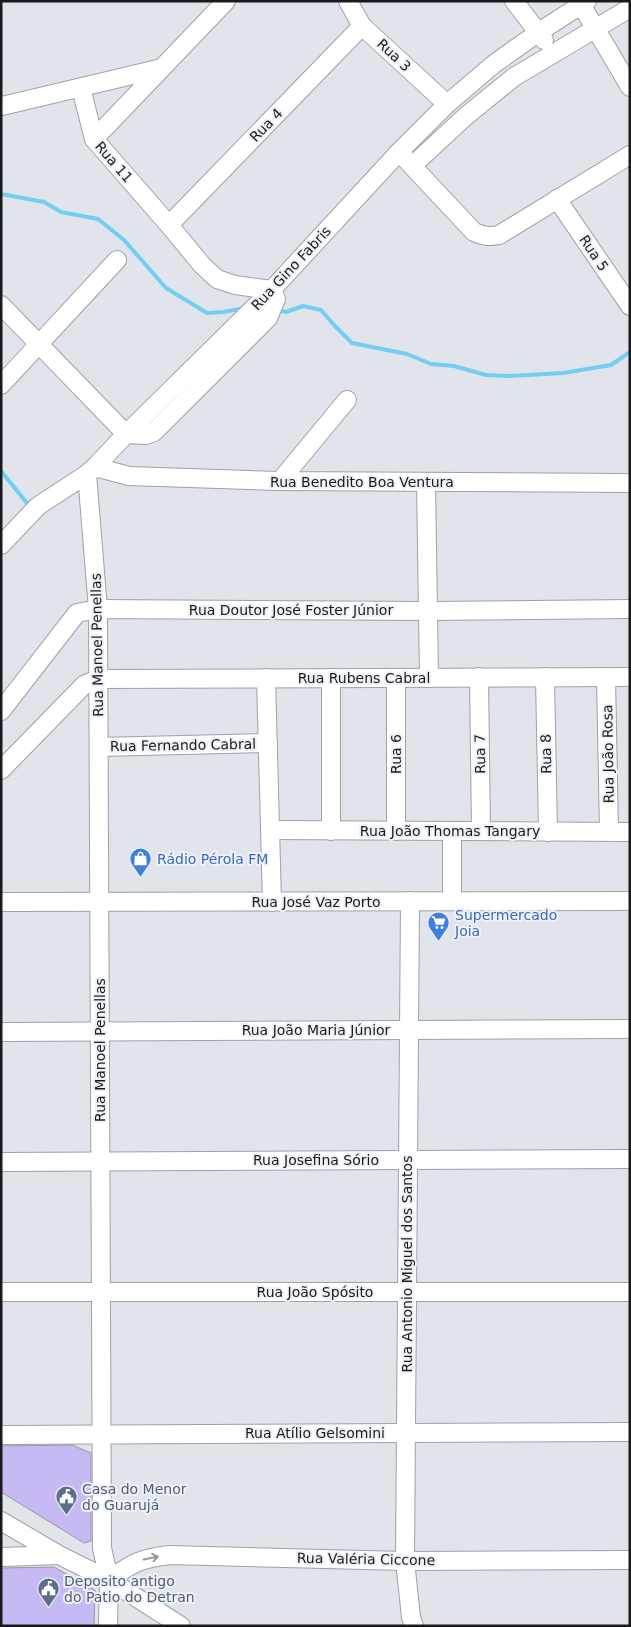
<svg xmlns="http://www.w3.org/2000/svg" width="631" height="1627" font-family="'DejaVu Sans',sans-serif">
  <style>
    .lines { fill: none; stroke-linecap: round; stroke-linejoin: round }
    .stream { stroke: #73cef3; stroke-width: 4 }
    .building { fill: #c7baf4; stroke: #98979e }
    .minor-casing { stroke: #9fa1a7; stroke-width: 20 }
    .minor { stroke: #fff; stroke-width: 18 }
    .oneway { stroke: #989899 }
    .labels { text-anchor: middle; stroke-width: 4; stroke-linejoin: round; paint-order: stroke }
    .street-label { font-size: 14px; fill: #1a1a1d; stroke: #eff1f8 }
    .shop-label { font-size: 14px; fill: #366cbe; stroke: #eff1f8; text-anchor: start }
    .service-label { font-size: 14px; fill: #4e5e75; stroke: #eff1f8; text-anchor: start }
  </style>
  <rect width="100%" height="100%" fill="#e1e4eb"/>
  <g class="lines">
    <g class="stream">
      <polyline points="1,194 44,202 61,212 98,219 124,240 166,288 207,313 223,312 245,308"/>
      <polyline points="277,310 286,312 303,306 321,310 334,325 352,343 407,354 431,364 454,366 486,375 509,376 563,373 611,365 630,352"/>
      <polyline points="1,471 27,503"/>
    </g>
  </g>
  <g class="building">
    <polygon points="72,1445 91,1453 91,1541 84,1543 1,1492 1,1446"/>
    <polygon points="54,1567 95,1590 94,1626 1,1626 1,1568"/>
  </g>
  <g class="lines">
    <defs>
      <g id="minor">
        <polyline points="348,1 362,26 447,104"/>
        <polyline points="514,1 544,40"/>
        <polyline points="579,1 630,87"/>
        <polyline points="2,106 162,68"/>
        <polyline points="94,139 226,1"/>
        <path d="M399 152 474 232C483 236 489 237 499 235L630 155"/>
        <polyline points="412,166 466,116 514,77 630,8"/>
        <polyline points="557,199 630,306"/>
        <polyline points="169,225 362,26"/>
        <polyline points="1,305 126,434 146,435 154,432 268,318 276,299 272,290 235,285 217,279 202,265 169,225 94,139 81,88"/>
        <polyline points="1,385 117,260"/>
        <polyline points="95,467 129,476 280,481 630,483"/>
        <polyline points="87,474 98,609 102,1548 109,1580 108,1626"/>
        <polyline points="280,481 347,400"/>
        <polyline points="426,482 429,678"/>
        <polyline points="1,545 38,506 87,474 95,467 126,434 266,296 399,152 447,104 494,64 539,32 587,1"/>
        <polyline points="479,677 481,831"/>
        <polyline points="545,677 548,832"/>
        <polyline points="606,677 609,832"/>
        <polyline points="266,678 272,902"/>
        <polyline points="331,678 331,831"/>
        <polyline points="1,711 77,613 98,609 428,611 630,609"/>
        <polyline points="99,747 268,743"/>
        <polyline points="1,770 84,685 98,679 630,677"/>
        <polyline points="270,830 630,832"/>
        <polyline points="396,831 396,678"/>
        <polyline points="452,831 452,901"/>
        <polyline points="410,901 405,1561 411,1617 414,1626"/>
        <polyline points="1,902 630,901"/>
        <polyline points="1,1032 630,1029"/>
        <polyline points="1,1162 630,1159"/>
        <polyline points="1,1292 630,1292"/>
        <polyline points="1,1435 630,1432"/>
        <polyline points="1,1521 59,1555 109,1580 181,1626"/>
        <polyline points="1,1557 58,1555"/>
        <path d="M109 1580C132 1563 141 1558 170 1555L405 1561 630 1560"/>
      </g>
    </defs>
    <use href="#minor" class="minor-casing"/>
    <use href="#minor" class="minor"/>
  </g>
  <defs><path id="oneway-shaft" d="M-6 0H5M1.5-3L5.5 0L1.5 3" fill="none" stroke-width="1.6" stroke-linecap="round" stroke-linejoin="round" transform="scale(1.25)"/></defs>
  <use class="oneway" href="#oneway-shaft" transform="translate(151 1558) rotate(-12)"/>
  <defs>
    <symbol id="shop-pin" viewBox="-11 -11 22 30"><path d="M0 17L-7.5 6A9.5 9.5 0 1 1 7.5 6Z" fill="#3f7fe0" stroke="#eff1f8"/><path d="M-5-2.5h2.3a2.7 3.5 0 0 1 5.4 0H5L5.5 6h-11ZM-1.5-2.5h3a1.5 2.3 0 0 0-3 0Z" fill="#fff"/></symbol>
    <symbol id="supermarket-pin" viewBox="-11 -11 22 30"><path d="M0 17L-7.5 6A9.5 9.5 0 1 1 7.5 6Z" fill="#3f7fe0" stroke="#eff1f8"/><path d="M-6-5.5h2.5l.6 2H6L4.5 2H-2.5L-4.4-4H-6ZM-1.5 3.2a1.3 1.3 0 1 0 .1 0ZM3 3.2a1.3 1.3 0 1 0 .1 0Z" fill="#fff"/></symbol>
    <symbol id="civic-pin" viewBox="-11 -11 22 30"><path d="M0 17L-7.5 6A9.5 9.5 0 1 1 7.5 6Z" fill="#5c6f8a" stroke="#eff1f8"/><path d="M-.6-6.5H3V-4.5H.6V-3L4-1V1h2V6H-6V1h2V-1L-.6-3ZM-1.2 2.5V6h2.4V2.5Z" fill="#fff"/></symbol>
  </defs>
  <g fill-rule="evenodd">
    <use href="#shop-pin" x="128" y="846" width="25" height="34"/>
    <use href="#supermarket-pin" x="426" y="910" width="25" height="34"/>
    <use href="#civic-pin" x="54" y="1484" width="25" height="34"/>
    <use href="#civic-pin" x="36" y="1576" width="25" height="34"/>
  </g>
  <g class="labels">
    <g class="street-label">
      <text transform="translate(394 55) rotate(43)" y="5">Rua 3</text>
      <text transform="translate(266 125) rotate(-46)" y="5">Rua 4</text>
      <text transform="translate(114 162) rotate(49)" y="5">Rua 11</text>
      <text transform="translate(594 253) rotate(56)" y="5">Rua 5</text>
      <text transform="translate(291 268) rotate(-47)" y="5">Rua Gino Fabris</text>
      <text x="362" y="487">Rua Benedito Boa Ventura</text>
      <text x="291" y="615">Rua Doutor José Foster Júnior</text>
      <text transform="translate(97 645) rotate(-91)" y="5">Rua Manoel Penellas</text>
      <text x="364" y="683">Rua Rubens Cabral</text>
      <text transform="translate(183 745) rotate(-1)" y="5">Rua Fernando Cabral</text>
      <text transform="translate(396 754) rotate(-90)" y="5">Rua 6</text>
      <text transform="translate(480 754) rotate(-91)" y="5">Rua 7</text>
      <text transform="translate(546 754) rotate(-91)" y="5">Rua 8</text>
      <text transform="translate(608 754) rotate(-91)" y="5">Rua João Rosa</text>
      <text x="450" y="836">Rua João Thomas Tangary</text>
      <text x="316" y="907">Rua José Vaz Porto</text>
      <text x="316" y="1035">Rua João Maria Júnior</text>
      <text transform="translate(100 1050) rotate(-90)" y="5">Rua Manoel Penellas</text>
      <text x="316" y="1165">Rua Josefina Sório</text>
      <text transform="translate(407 1264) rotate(-90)" y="5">Rua Antonio Miguel dos Santos</text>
      <text x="315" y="1297">Rua João Spósito</text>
      <text x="315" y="1438">Rua Atílio Gelsomini</text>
      <text transform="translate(366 1559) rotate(1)" y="5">Rua Valéria Ciccone</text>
    </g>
    <g class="shop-label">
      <text x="157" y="864">Rádio Pérola FM</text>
      <text x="455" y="920">Supermercado<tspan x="455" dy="16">Joia</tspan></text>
    </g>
    <g class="service-label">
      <text x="82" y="1494">Casa do Menor<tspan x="82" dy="16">do Guarujá</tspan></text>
      <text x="64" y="1586">Deposito antigo<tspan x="64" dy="16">do Patio do Detran</tspan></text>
    </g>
  </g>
  <rect width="631" height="1627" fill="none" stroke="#1a1a1d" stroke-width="5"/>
</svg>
